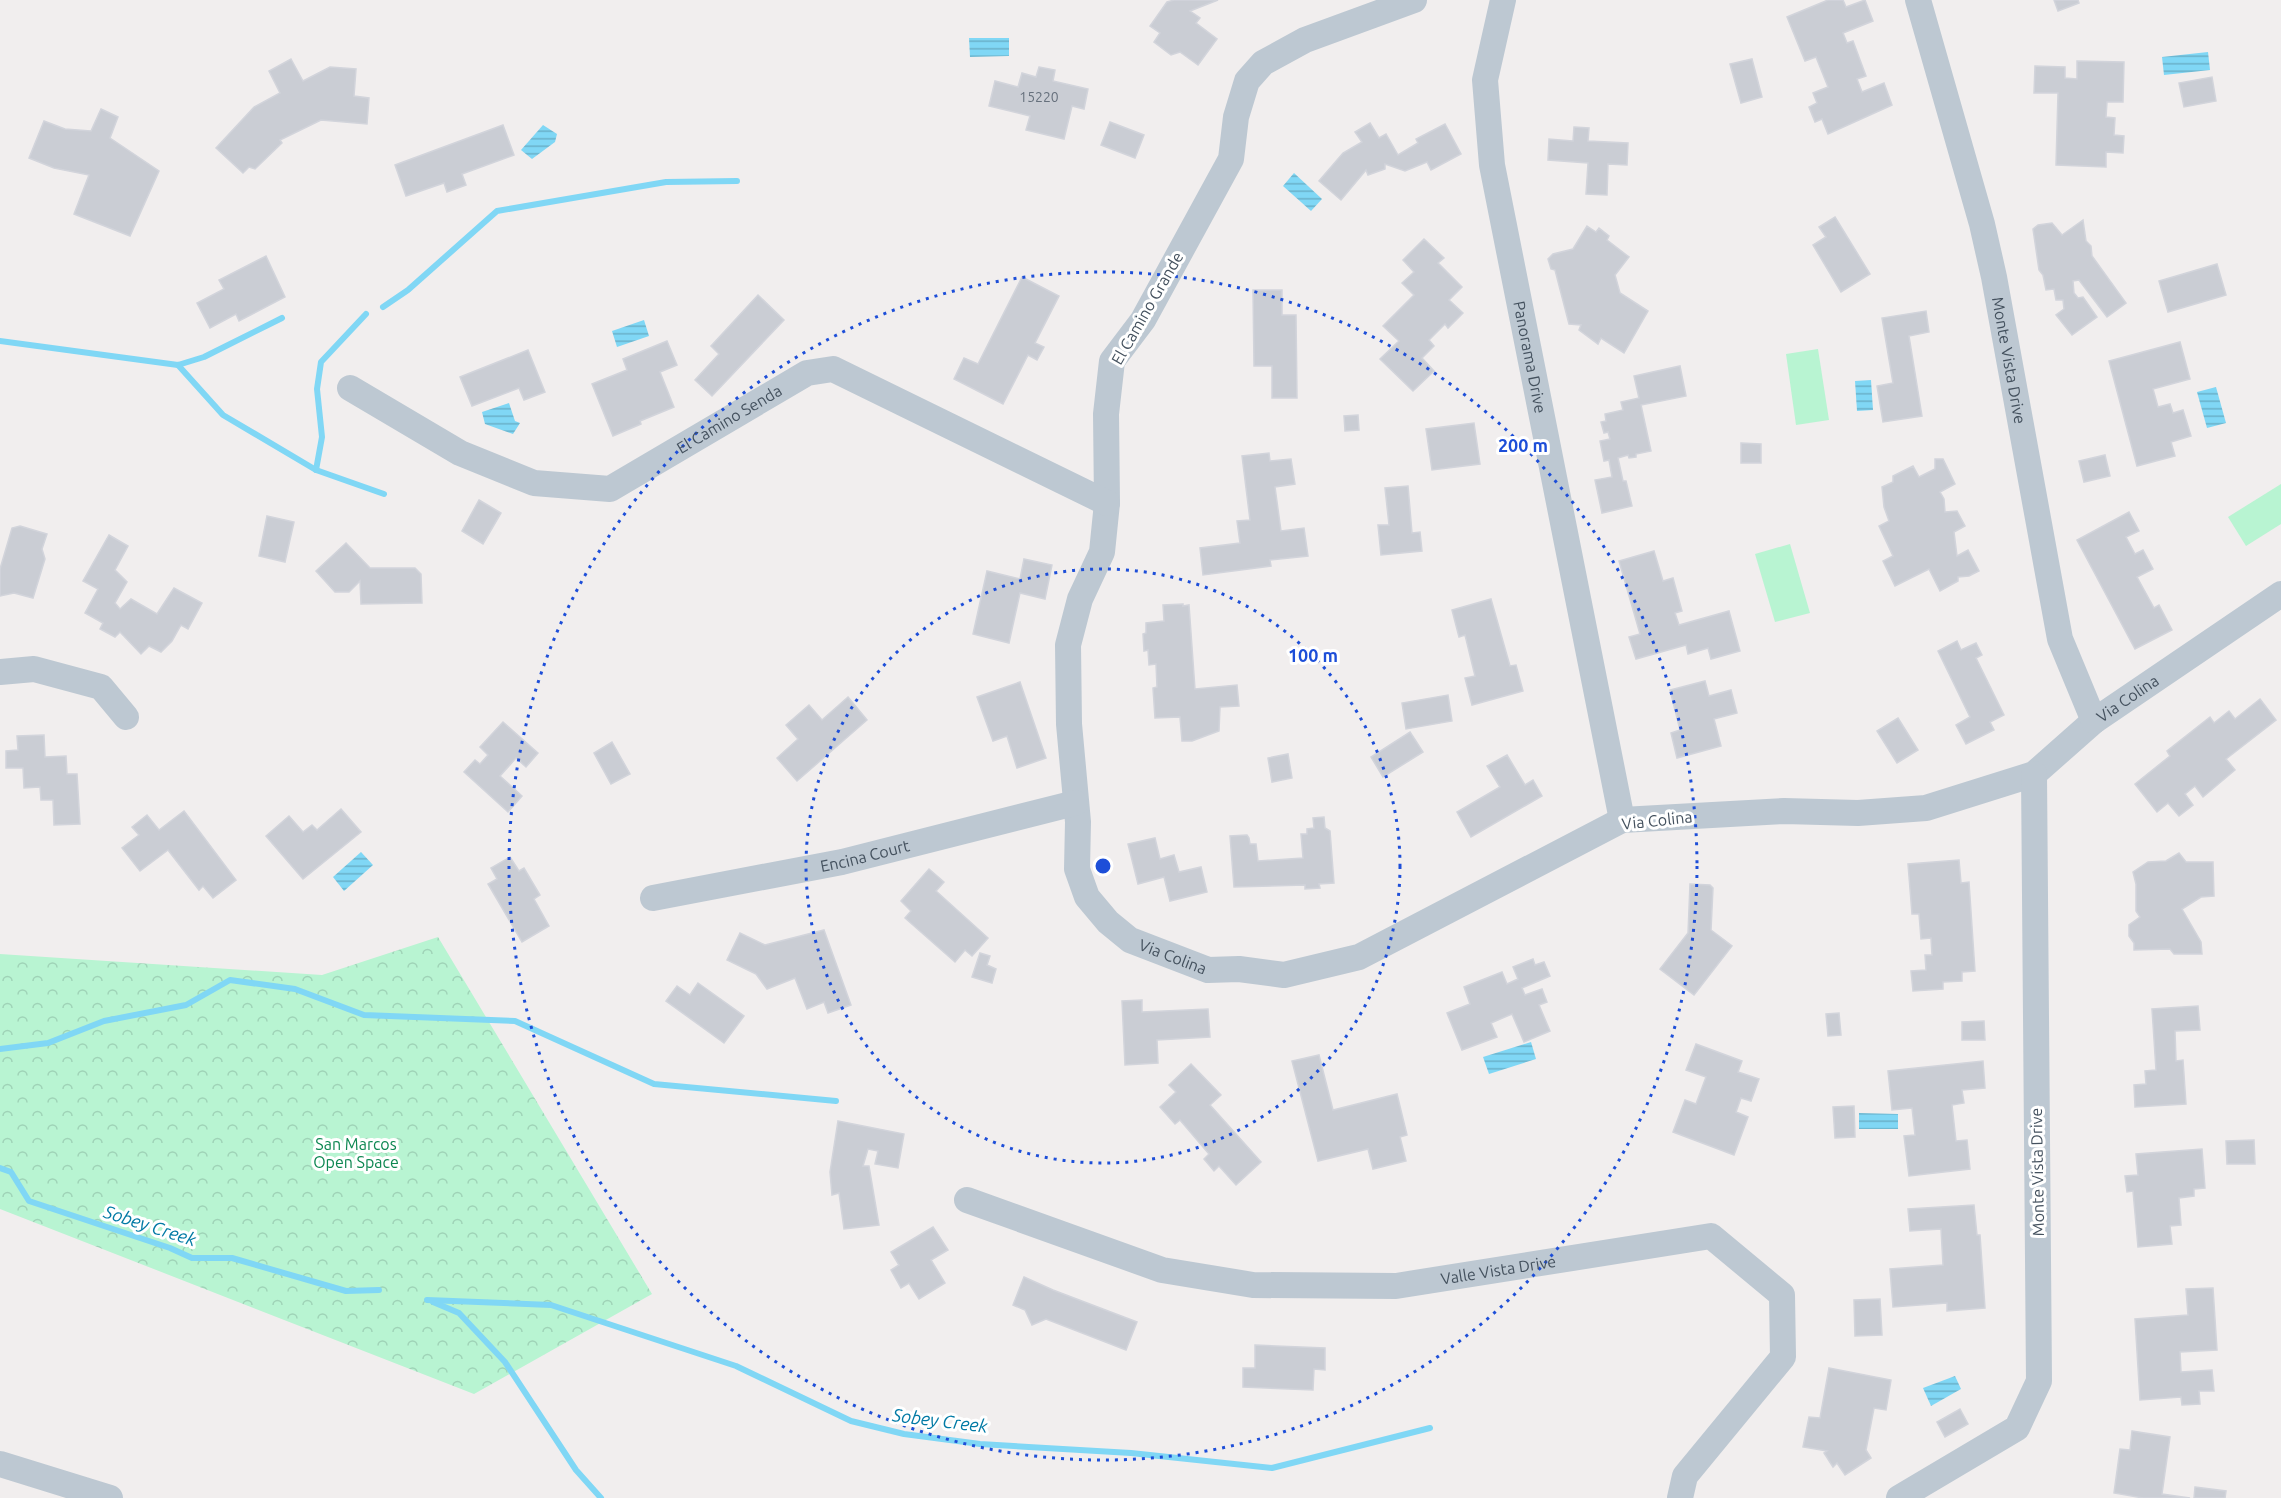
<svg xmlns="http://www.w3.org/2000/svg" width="2281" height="1498" font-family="Ubuntu,sans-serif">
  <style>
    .park { fill: url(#park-crowns) }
    .pitch { fill: #b8f4d2 }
    .water { fill: url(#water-rules) }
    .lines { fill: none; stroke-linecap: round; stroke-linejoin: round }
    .stream { stroke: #80d7f5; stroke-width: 6 }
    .building { fill: #cacdd4; stroke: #d2d4db; stroke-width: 1.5 }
    .minor { stroke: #bdc8d2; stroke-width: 26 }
    .ring { fill: none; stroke: #1d4ed8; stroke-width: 3; stroke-dasharray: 3 6 }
    .labels { text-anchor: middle; stroke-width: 6; stroke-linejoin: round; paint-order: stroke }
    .number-label { font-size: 14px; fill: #66707c }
    .street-label { font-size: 16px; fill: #44515e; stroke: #fff }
    .park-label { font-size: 16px; fill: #0d8751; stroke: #fff }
    .water-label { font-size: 18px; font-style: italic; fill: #027aa5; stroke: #fff }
    .centre { fill: #1d4ed8; stroke: #fff; stroke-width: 3 }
    .ring-label { font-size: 18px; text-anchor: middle; font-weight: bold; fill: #1d4ed8; stroke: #fff; stroke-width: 6; stroke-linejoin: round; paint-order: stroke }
  </style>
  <defs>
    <pattern id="park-crowns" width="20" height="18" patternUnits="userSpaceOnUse" patternTransform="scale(1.5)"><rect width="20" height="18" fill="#b8f4d2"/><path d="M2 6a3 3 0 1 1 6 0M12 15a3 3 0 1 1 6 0" fill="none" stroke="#9fd3b7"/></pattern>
    <pattern id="water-rules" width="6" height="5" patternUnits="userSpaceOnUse" patternTransform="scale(1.5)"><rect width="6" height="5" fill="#80d7f5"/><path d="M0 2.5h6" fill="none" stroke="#6ab1ca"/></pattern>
  </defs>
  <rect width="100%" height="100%" fill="#f1eeee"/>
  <polygon class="park" points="438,937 652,1294 474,1394 0,1209 0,954 322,975"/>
  <g class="pitch">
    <polygon points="1818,349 1829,420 1796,425 1786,354"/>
    <polygon points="2281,484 2281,524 2246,546 2228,517"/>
    <polygon points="1790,544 1810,613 1775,622 1755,554"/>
  </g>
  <g class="water">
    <polygon points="969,38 1009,38 1009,56 970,57"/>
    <polygon points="2208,52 2210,70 2164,75 2162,57"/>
    <polygon points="543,125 557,134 555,142 532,159 521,150"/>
    <polygon points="1294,173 1322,199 1311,211 1283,186"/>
    <polygon points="644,320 649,336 617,347 612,331"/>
    <polygon points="1871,380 1873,410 1857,411 1855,381"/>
    <polygon points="2216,387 2226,423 2207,428 2197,392"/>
    <polygon points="509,403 515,421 520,423 513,434 485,424 482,412"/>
    <polygon points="361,852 373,865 344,891 333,877"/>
    <polygon points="1531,1042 1536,1059 1489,1074 1483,1057"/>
    <polygon points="1859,1113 1898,1114 1898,1129 1859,1129"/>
    <polygon points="1955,1376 1961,1389 1931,1406 1923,1388"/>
  </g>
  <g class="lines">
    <g class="stream">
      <polyline points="383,307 408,290 497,211 666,182 737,181"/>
      <polyline points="0,341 178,365 204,357 282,318"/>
      <polyline points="178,365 223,415 316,470 384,494"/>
      <polyline points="316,470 322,437 317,389 321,362 366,314"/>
      <polyline points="0,1049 48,1043 104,1021 186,1005 230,980 295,989 364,1015 515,1021 654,1084 836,1101"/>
      <polyline points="0,1168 11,1172 29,1201 170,1248 192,1258 232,1258 346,1291 379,1290"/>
      <polyline points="427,1300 551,1305 736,1366 851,1421 904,1434 980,1444 1131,1453 1272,1468 1430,1428"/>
      <polyline points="433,1302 459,1313 505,1362 576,1470 601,1498"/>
    </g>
  </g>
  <g class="building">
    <polygon points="1174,0 1218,0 1190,11 1200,18 1196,23 1217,39 1198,65 1180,52 1171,55 1154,42 1160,33 1150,26 1167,2"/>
    <polygon points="1828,0 1843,0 1846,7 1865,0 1873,21 1843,33 1847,43 1853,41 1866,76 1857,79 1862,92 1884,83 1892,105 1828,134 1822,119 1815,122 1809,107 1817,103 1813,93 1828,87 1816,57 1805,61 1787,17"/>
    <polygon points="2054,0 2078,0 2079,3 2058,11"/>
    <polygon points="291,59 303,81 330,67 356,69 354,96 369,98 367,124 321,120 280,140 282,143 255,169 249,167 243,173 216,148 254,107 280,93 269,71"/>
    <polygon points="1752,59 1762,97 1741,103 1730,64"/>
    <polygon points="2077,61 2124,62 2123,102 2107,102 2106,117 2115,118 2114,135 2124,136 2123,153 2106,152 2106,167 2056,165 2058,93 2034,93 2035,66 2065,67 2065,78 2077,79"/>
    <polygon points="1039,67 1055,70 1053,81 1088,89 1084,109 1072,106 1064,139 1026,130 1030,116 989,106 995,81 1018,87 1022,73 1036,77"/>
    <polygon points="2212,77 2216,101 2184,107 2179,83"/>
    <polygon points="101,109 118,117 110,138 159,171 130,236 74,214 89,175 54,168 29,158 44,121 65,129 91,131"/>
    <polygon points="1110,122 1144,135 1135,158 1101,145"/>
    <polygon points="1370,123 1379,138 1386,134 1398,155 1418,143 1416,139 1445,124 1461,154 1431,170 1427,162 1405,171 1385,164 1385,169 1368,175 1366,170 1341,200 1319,181 1343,153 1362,142 1355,132"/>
    <polygon points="503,125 514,155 462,174 466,185 447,192 444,183 406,196 395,165"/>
    <polygon points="1574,127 1589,128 1588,141 1628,143 1627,165 1608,164 1607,195 1586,194 1588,163 1548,160 1549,139 1573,141"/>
    <polygon points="1835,217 1870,274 1841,292 1813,245 1826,237 1819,227"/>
    <polygon points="2083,220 2086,241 2091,246 2092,256 2126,303 2107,317 2079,280 2073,281 2074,293 2078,298 2083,297 2097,317 2072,335 2056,315 2064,309 2063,300 2056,300 2054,289 2046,290 2043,275 2039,270 2033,229 2038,225 2052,223 2062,235"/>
    <polygon points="1587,226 1596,232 1599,228 1609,236 1607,240 1629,257 1615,275 1620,293 1648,311 1624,353 1601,338 1598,344 1579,330 1581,325 1569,324 1555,270 1551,269 1548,259 1553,254 1573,249"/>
    <polygon points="1424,239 1444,258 1438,263 1462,287 1449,300 1463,313 1448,328 1445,324 1429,340 1434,346 1422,358 1434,371 1413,391 1380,359 1399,341 1383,326 1414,295 1402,283 1414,272 1403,260"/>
    <polygon points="266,256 285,297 239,321 236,314 210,328 197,303 224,289 219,280"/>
    <polygon points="2217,264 2226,295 2168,312 2159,281"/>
    <polygon points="1022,277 1059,296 1035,343 1044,347 1037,360 1028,355 1003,404 954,379 964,358 978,364"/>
    <polygon points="1253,290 1282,290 1282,315 1296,315 1297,398 1272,398 1272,366 1254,366"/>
    <polygon points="758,295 784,320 712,396 695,380 719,354 711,346"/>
    <polygon points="1926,311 1929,332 1909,336 1922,416 1883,422 1877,386 1893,383 1882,318"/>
    <polygon points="667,341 677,365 660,372 674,407 640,421 641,424 613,436 592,384 627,370 623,359"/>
    <polygon points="2180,342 2190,379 2153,389 2158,407 2170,404 2173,413 2183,410 2191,436 2171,442 2175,456 2137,466 2109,361"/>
    <polygon points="528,350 545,392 524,400 519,388 472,406 460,377"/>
    <polygon points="1680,366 1686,396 1641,405 1651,451 1636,454 1636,457 1629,458 1628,455 1618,458 1623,481 1626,481 1632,506 1602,513 1595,480 1612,477 1609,460 1604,461 1600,441 1610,439 1608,432 1604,433 1601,422 1606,421 1605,414 1623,410 1621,402 1639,398 1634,376"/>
    <polygon points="1358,415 1359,430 1345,431 1344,416"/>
    <polygon points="1474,423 1480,464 1432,470 1426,429"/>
    <polygon points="1741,443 1761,444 1761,463 1741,463"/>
    <polygon points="1269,453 1270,461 1291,459 1295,484 1275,487 1281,531 1304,528 1308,556 1270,560 1271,566 1203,575 1200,548 1240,543 1237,521 1250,520 1242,456"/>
    <polygon points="2105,455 2110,476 2084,482 2079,461"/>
    <polygon points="1935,459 1943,459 1955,484 1940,492 1944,499 1945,512 1957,511 1965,526 1954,532 1957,556 1968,550 1979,571 1969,576 1958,577 1958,581 1940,591 1929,569 1895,586 1883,561 1893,556 1879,526 1889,521 1884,507 1882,487 1893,482 1893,476 1913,466 1919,477 1935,469"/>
    <polygon points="1408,486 1412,533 1420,532 1422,551 1381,555 1378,525 1389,525 1385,488"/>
    <polygon points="479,500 501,513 483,544 462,531"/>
    <polygon points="2129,512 2139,531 2126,537 2135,554 2143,550 2153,569 2137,577 2154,608 2159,605 2172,630 2135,649 2077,540"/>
    <polygon points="267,516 294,522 285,562 259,556"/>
    <polygon points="20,526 47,534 42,549 45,559 33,598 14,593 0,596 0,569 12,528"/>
    <polygon points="109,535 128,546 115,570 127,582 115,603 120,609 131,599 157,614 174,588 202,603 188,629 181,625 172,641 161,652 149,646 141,654 120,632 115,637 100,629 103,623 85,613 98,589 83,581"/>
    <polygon points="346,543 370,568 415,568 421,574 422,603 361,604 360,581 349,592 335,592 316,571"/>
    <polygon points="1654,551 1663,581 1673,578 1682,611 1675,613 1679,625 1729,611 1740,651 1711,659 1708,648 1688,654 1686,645 1636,659 1629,637 1640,634 1619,561"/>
    <polygon points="1024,559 1052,565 1045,599 1020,593 1009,643 973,634 987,571 1020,579"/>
    <polygon points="1491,599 1510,666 1516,665 1523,691 1472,705 1465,678 1475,676 1465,635 1459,637 1452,610"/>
    <polygon points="1183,604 1183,606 1189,605 1195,689 1237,685 1239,706 1220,707 1219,731 1192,741 1182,741 1180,717 1155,718 1153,688 1157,687 1156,664 1149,665 1148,650 1144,651 1143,634 1146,633 1146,623 1164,621 1163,605"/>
    <polygon points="1957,641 1961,650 1976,643 1982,655 1976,658 2004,715 1990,722 1994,730 1966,744 1956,725 1970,717 1938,651"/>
    <polygon points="1705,681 1709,696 1731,690 1737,713 1714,719 1721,746 1677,758 1671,733 1680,730 1670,690"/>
    <polygon points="1020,682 1046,758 1017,768 1007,736 993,741 977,697"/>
    <polygon points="1448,695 1452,721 1406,729 1402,703"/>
    <polygon points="848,697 867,720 797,781 777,758 798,739 786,725 809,705 822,720"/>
    <polygon points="2260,699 2276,720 2226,759 2235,770 2203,797 2195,786 2185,794 2193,805 2179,816 2168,803 2157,812 2135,784 2170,756 2167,751 2210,717 2214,723 2229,711 2235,719"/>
    <polygon points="1898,718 1918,750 1897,763 1877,731"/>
    <polygon points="503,722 538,753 526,767 516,758 500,776 522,796 508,812 464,772 475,760 480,764 488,755 480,747"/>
    <polygon points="1410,732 1423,752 1383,777 1371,757"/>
    <polygon points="44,735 45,757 66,756 67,774 77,774 80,824 54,825 53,800 41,800 40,787 24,788 23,768 6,768 6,751 18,750 17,736"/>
    <polygon points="612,742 630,774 611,784 594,753"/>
    <polygon points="1288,754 1292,778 1272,782 1268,758"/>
    <polygon points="1507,755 1525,785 1533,780 1542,796 1471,837 1457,812 1500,787 1487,766"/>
    <polygon points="341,809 361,832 303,879 266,836 289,816 303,832 312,825 317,830"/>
    <polygon points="184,811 236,880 213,898 203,886 199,890 168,850 140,871 122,848 139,835 132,827 147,815 159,830"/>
    <polygon points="1324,817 1325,828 1330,831 1334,883 1319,884 1320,888 1305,889 1305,885 1234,887 1230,836 1247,835 1249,838 1250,844 1256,844 1258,861 1303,858 1301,834 1307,834 1307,829 1314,828 1313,818"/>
    <polygon points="1155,838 1160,859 1174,855 1179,872 1201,867 1207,892 1170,901 1164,877 1138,884 1128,844"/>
    <polygon points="2179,853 2186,862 2213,862 2214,896 2201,897 2182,909 2201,942 2202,954 2174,954 2170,949 2134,950 2134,943 2129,936 2129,925 2140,917 2136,911 2136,884 2133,872 2148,862 2166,861"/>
    <polygon points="510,857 519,871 524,868 540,895 534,899 549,926 522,942 488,884 497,879 491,868"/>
    <polygon points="1959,860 1961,883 1969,882 1975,971 1962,972 1962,981 1943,982 1943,989 1913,991 1911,971 1926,970 1925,955 1932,955 1931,938 1921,939 1919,914 1912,914 1908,864"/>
    <polygon points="929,869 944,882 936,891 988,938 972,956 965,950 955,962 905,918 911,911 901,901"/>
    <polygon points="1690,884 1710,885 1713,888 1711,930 1732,946 1694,995 1660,969 1688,933"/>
    <polygon points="824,930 851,1005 828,1013 824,1002 807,1009 795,978 767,989 756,974 727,960 740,933 765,945"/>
    <polygon points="980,953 990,956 987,965 996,969 992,983 972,977"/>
    <polygon points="1533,959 1535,965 1544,962 1550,976 1522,988 1525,995 1542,989 1547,1002 1539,1005 1550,1031 1524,1042 1512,1014 1491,1023 1497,1037 1462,1050 1447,1013 1470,1004 1464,987 1502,972 1507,984 1518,979 1513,967"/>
    <polygon points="698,983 744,1016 724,1043 666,1001 677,986 690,995"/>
    <polygon points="1142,1000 1142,1012 1208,1009 1210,1037 1157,1040 1158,1063 1125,1065 1122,1001"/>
    <polygon points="2198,1006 2200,1030 2175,1031 2176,1061 2183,1060 2186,1104 2135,1107 2134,1085 2146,1084 2145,1071 2156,1070 2152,1009"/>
    <polygon points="1839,1013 1841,1035 1828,1036 1826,1014"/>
    <polygon points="1984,1021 1985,1040 1962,1040 1962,1022"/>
    <polygon points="1696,1044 1742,1061 1738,1072 1759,1079 1751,1101 1741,1098 1736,1112 1748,1117 1734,1155 1673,1132 1685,1100 1696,1104 1706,1077 1686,1070"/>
    <polygon points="1319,1055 1333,1110 1397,1094 1407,1135 1400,1137 1406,1161 1373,1169 1368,1149 1318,1161 1292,1061"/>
    <polygon points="1983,1061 1985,1088 1962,1090 1964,1103 1952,1105 1956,1141 1967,1140 1970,1169 1909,1176 1904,1136 1915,1135 1912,1108 1892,1110 1888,1071"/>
    <polygon points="1191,1064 1221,1095 1210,1105 1261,1162 1236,1185 1219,1166 1214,1171 1204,1159 1209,1154 1180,1120 1175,1124 1160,1107 1176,1092 1169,1085"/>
    <polygon points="1854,1106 1855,1137 1835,1138 1833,1107"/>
    <polygon points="838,1121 904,1134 898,1168 875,1164 878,1151 868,1149 863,1166 869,1166 879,1225 844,1229 839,1193 832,1195 830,1172"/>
    <polygon points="2254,1140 2255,1164 2227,1164 2226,1141"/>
    <polygon points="2202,1149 2205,1188 2194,1189 2194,1196 2179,1198 2181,1225 2170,1226 2172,1244 2138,1247 2133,1191 2127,1192 2125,1176 2138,1175 2136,1154"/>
    <polygon points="1974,1205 1977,1235 1980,1235 1985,1308 1947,1311 1947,1303 1893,1307 1890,1269 1943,1265 1941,1229 1910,1231 1908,1209"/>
    <polygon points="933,1227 948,1250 931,1260 945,1283 919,1299 909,1283 901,1288 891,1270 899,1265 891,1252"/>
    <polygon points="1024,1277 1053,1290 1137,1322 1126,1350 1046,1319 1032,1325 1025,1310 1013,1305"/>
    <polygon points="2213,1288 2217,1350 2180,1352 2181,1372 2212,1370 2214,1391 2199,1391 2200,1404 2182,1405 2181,1397 2140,1400 2135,1319 2188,1315 2186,1289"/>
    <polygon points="1880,1299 1882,1335 1855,1336 1854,1300"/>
    <polygon points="1255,1345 1325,1348 1325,1370 1314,1369 1313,1390 1243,1387 1243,1368 1255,1368"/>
    <polygon points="1829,1368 1891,1380 1886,1410 1874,1408 1866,1450 1871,1458 1845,1475 1837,1463 1833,1467 1824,1453 1827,1451 1803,1447 1809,1417 1820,1418"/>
    <polygon points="1960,1409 1968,1424 1945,1437 1937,1422"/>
    <polygon points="2132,1431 2170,1437 2162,1494 2190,1498 2143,1498 2114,1493 2120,1449 2130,1450"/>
    <polygon points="2195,1487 2226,1491 2225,1498 2194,1498"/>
  </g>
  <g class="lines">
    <g class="minor">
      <path id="s1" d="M1414 0 1305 40 1263 63 1247 81 1236 117 1231 159 1143 320 1112 361 1106 414 1107 503 1102 552 1080 599 1068 645 1069 724 1078 822 1077 869 1087 897 1108 922 1130 940 1208 970 1239 969 1284 975 1359 957 1622 820 1784 811 1858 813 1926 808 2034 774 2094 721 2281 594"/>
      <path id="s2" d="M1503 0 1485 80 1492 165 1622 820"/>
      <path id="s3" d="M1918 0 1982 224 1994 277 2060 639 2094 721"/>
      <path id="s4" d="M350 388 460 453 534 483 610 489 807 373 833 369 1107 503"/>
      <polyline points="0,672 34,669 101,687 126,717"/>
      <path id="s5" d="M653 898 842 862 1075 803"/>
      <path id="s6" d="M967 1200 1162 1270 1253 1285 1396 1286 1711 1236 1782 1295 1783 1357 1685 1476 1680 1498"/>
      <polyline points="0,1464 110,1498"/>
      <polyline points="1899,1498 2017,1428 2039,1381 2034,774"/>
    </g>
  </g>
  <g class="ring">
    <circle cx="1103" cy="866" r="297"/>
    <circle cx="1103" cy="866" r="594"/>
  </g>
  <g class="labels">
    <g class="number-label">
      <text x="1039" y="102">15220</text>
    </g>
    <g class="street-label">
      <text transform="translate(1147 308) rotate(-60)" y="6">El Camino Grande</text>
      <text dy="6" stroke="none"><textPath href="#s2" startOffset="363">Panorama Drive</textPath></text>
      <text dy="6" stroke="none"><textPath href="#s3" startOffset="372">Monte Vista Drive</textPath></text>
      <text dy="6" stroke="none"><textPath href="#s4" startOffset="422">El Camino Senda</textPath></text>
      <text dy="6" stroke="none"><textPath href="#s1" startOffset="2181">Via Colina</textPath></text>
      <text transform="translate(1657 820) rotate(-6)" y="6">Via Colina</text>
      <text dy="6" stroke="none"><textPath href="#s5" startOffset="216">Encina Court</textPath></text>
      <text dy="6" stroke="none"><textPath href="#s1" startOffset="1155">Via Colina</textPath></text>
      <text transform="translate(2037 1172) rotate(-91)" y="6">Monte Vista Drive</text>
      <text dy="6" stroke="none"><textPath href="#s6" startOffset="546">Valle Vista Drive</textPath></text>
    </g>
    <g class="park-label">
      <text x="356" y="1150">San Marcos<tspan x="356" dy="18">Open Space</tspan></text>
    </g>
    <g class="water-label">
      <text transform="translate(150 1226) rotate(18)" y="6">Sobey Creek</text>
      <text transform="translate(940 1421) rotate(7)" y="6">Sobey Creek</text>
    </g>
  </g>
  <circle cx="1103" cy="866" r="9" class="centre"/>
  <g class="ring-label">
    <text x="1523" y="452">200 m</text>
    <text x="1313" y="662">100 m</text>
  </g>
</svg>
